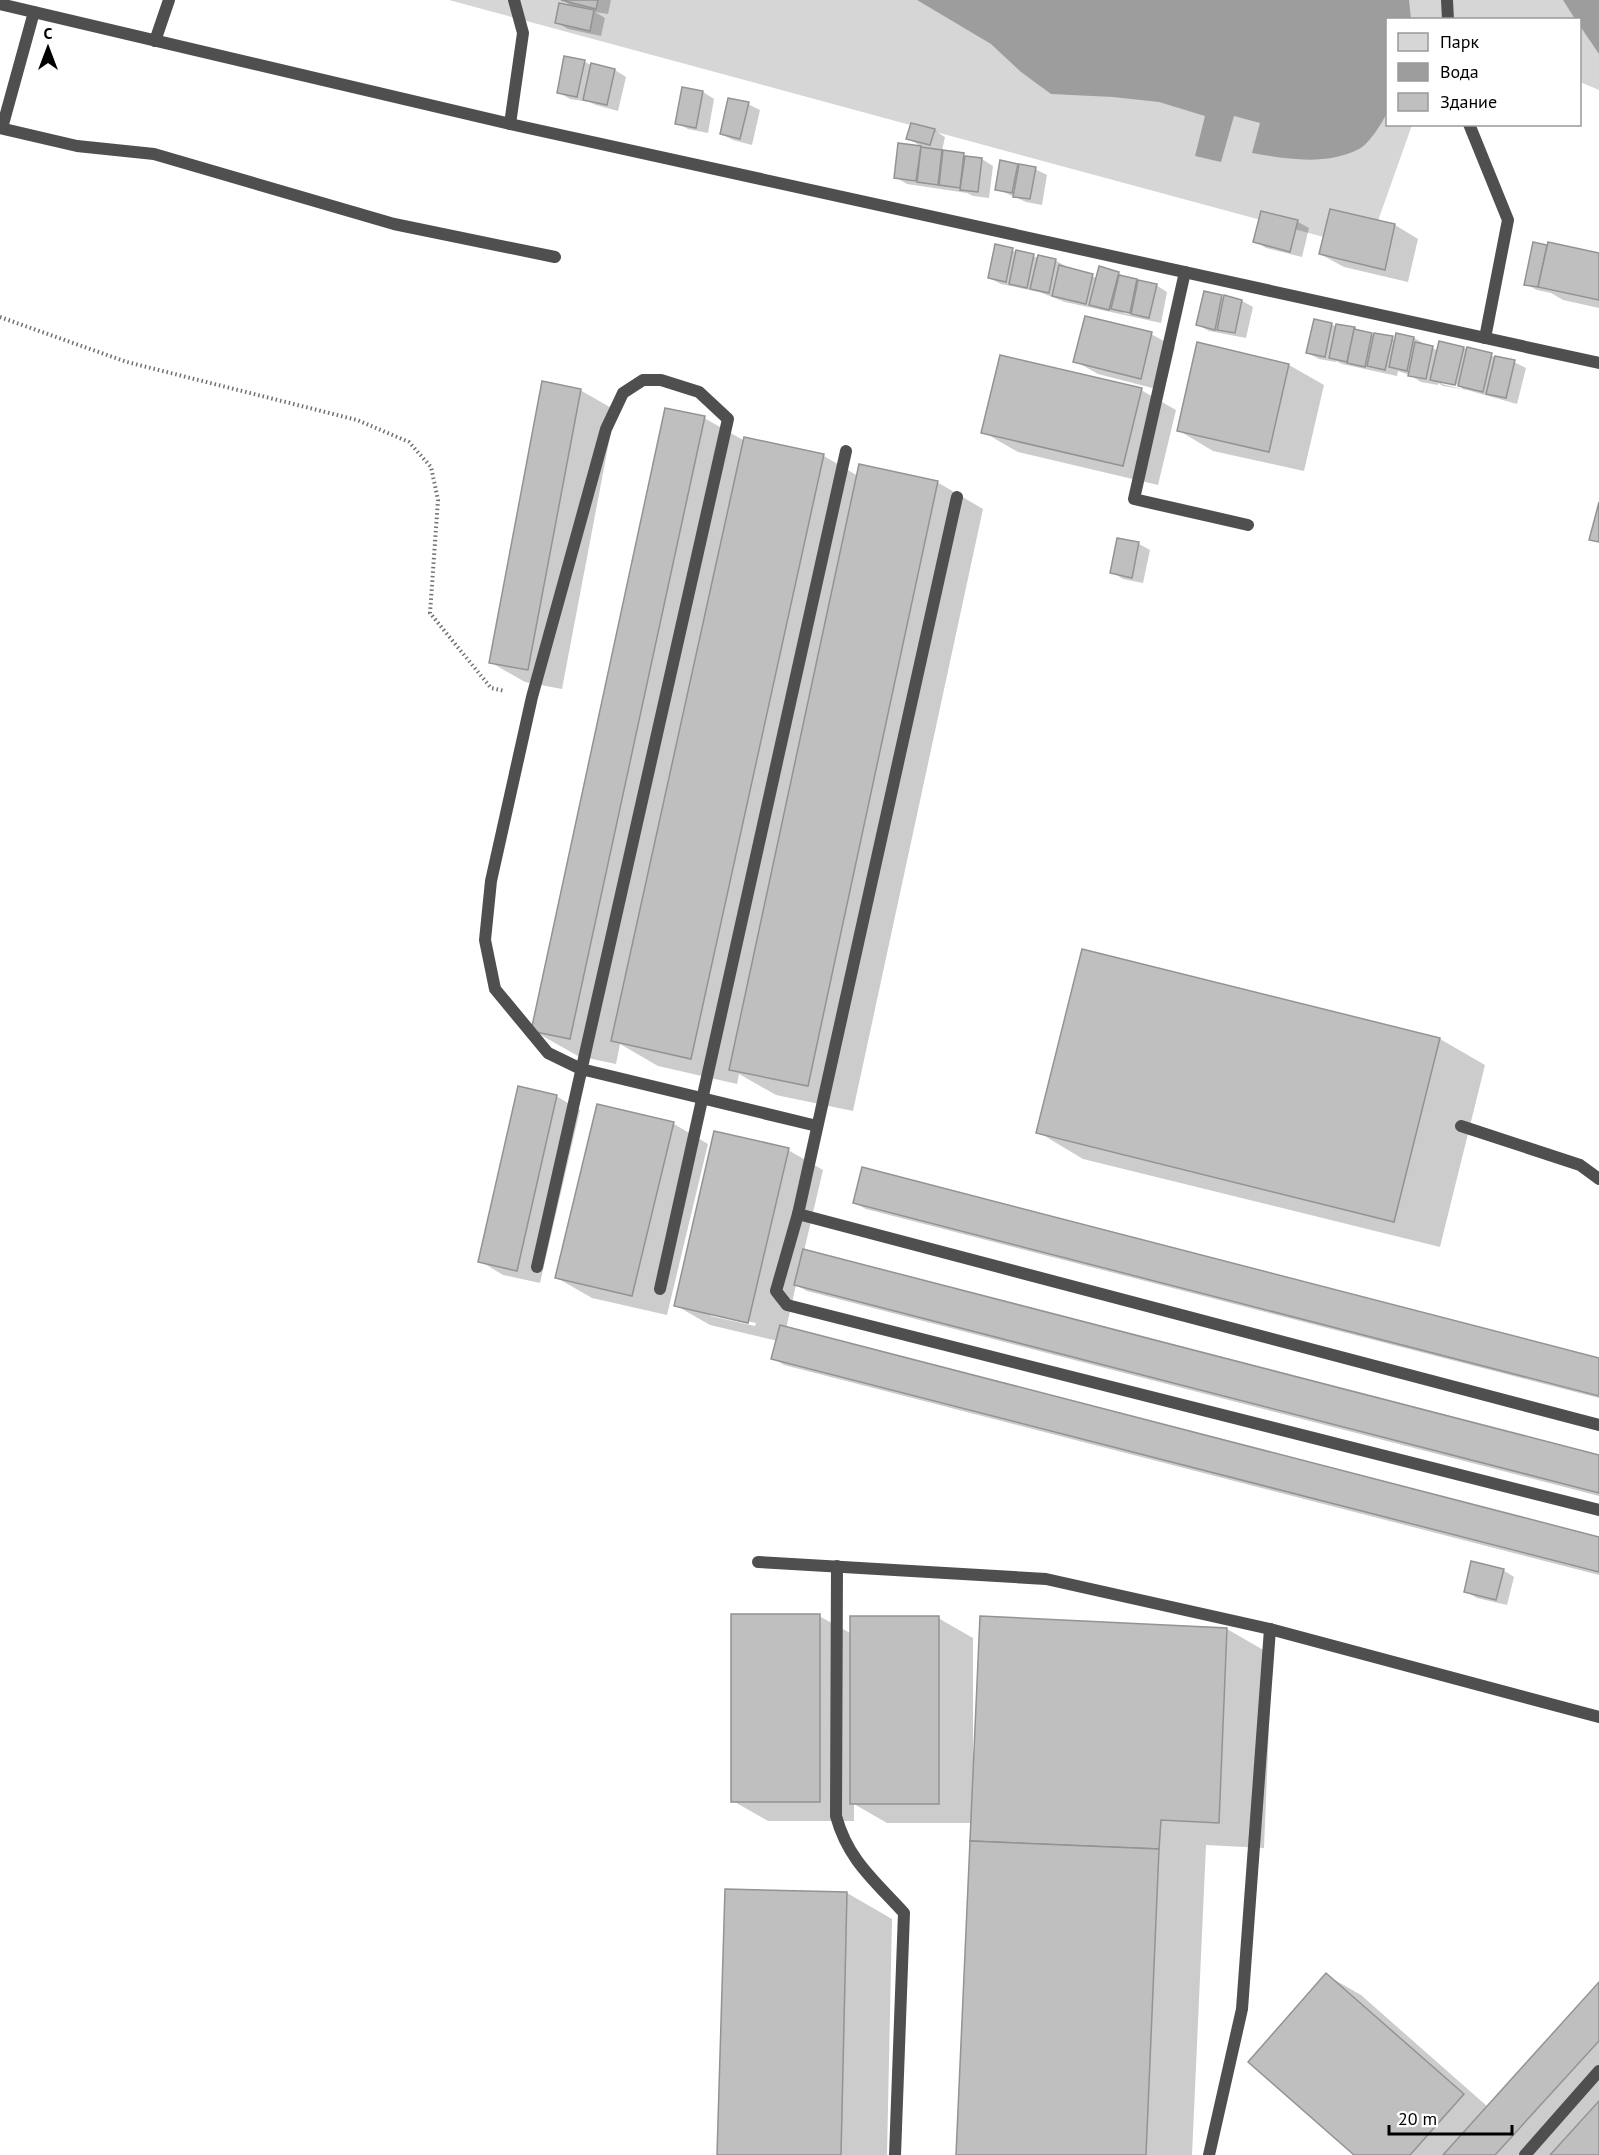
<svg xmlns="http://www.w3.org/2000/svg" width="1599" height="2155" font-family="'PT Sans',sans-serif">
  <style>
    .green { fill: #d6d6d6 }
    .water { fill: #9d9d9d }
    .shadow { fill: #0003; fill-rule: evenodd }
    .building { fill: #bfbfbf; stroke: #939393; stroke-width: 1.5 }
    .lines { fill: none; stroke-linecap: round; stroke-linejoin: round }
    .path { stroke: #717171; stroke-width: 4; stroke-dasharray: 1.5 3; stroke-linecap: butt }
    .lane { stroke: #4f4f4f; stroke-width: 12 }
  </style>
  <rect width="100%" height="100%" fill="#fff"/>
  <polygon class="green" points="449,0 1599,0 1599,90 1580,82 1580,20 1388,20 1388,124 1412,125 1368,249"/>
  <g class="water">
    <path d="M917 0H1409L1411 19 1388 20 1387 113C1382 123 1369 144 1359 149 1326 166 1286 159 1252 153L1260 123 1234 116 1221 162 1195 156 1205 116 1159 102 1113 97 1051 94 1021 72 991 44Z"/>
    <polygon points="1563,0 1599,0 1599,54 1580,26 1580,20 1575,19"/>
  </g>
  <g class="shadow">
    <polygon points="563,0 611,0 608,14 595,12 605,18 601,36 568,29 556,22 573,7"/>
    <polygon points="585,62 593,66 615,70 626,77 618,111 596,105 589,102 570,99 558,92"/>
    <polygon points="703,92 714,99 708,133 688,129 677,123"/>
    <polygon points="748,104 760,110 752,145 733,140 721,134"/>
    <polygon points="934,130 945,137 942,151 982,159 993,166 989,198 973,196 967,193 907,184 895,177 899,145 925,149 908,138"/>
    <polygon points="1001,162 1035,169 1047,175 1042,205 1026,202 997,189"/>
    <polygon points="1331,211 1395,225 1418,239 1408,282 1344,267 1320,254"/>
    <polygon points="1262,213 1298,222 1309,228 1302,257 1266,248 1255,241"/>
    <path d="M996 246 1039 258 1055 260 1067 267 1066 269 1097 278 1118 273 1129 279 1156 285 1167 292 1161 323 1065 302 1039 292 1001 284 989 278ZM1124 308 1137 313V316L1123 313Z"/>
    <polygon points="1546,246 1599,255 1599,308 1563,300 1551,293 1537,290 1525,284"/>
    <polygon points="1221,297 1242,301 1253,307 1246,338 1209,331 1198,325"/>
    <path d="M1331 324 1337 327 1396 340 1414 338 1438 351 1464 348 1514 362 1526 368 1517 404 1467 390 1443 386 1438 383V385L1421 382 1410 375 1398 371 1397 376 1342 364 1336 361V362L1319 359 1308 353ZM1442 381 1463 386 1462 389 1442 384Z"/>
    <polygon points="1151,334 1175,347 1164,391 1098,374 1075,361"/>
    <polygon points="1289,365 1324,385 1304,471 1213,451 1178,430"/>
    <polygon points="580,390 615,410 562,689 525,682 490,662"/>
    <polygon points="1141,390 1176,410 1158,485 1018,452 983,432"/>
    <polygon points="704,418 745,441 745,438 824,456 858,476 937,482 983,509 853,1111 776,1095 739,1074 737,1084 658,1066 620,1044 616,1064 578,1056 532,1030"/>
    <polygon points="1139,544 1150,550 1143,583 1123,579 1112,572"/>
    <polygon points="1440,1039 1485,1065 1440,1247 1083,1159 1038,1132"/>
    <polygon points="556,1096 580,1110 540,1283 503,1275 480,1261"/>
    <polygon points="674,1124 708,1144 667,1315 592,1298 557,1278"/>
    <path d="M788 1150 823 1170 804 1251 1599 1456V1496L807 1291 796 1285 786 1329 1599 1538V1575L784 1365 773 1358 778 1341 710 1325 675 1305ZM711 1313 756 1323 755 1326 711 1316Z"/>
    <polygon points="854,1203 1599,1359 1599,1398 866,1209"/>
    <polygon points="1503,1570 1514,1577 1507,1605 1477,1598 1465,1591"/>
    <polygon points="819,1616 852,1634 938,1618 973,1638 973,1756 1227,1629 1272,1655 1264,1848 1206,1845 1192,2155 958,2155 973,1823 887,1823 854,1804 854,1821 768,1821 733,1801"/>
    <polygon points="726,1890 847,1893 892,1919 887,2155 719,2155"/>
    <polygon points="1326,1975 1361,1995 1488,2107 1599,1984 1599,2155 1356,2155"/>
  </g>
  <g class="building">
    <polygon points="561,0 598,0 596,9"/>
    <polygon points="559,3 594,10 590,31 555,23"/>
    <polygon points="564,56 585,60 577,97 557,93"/>
    <polygon points="591,63 615,69 607,105 583,100"/>
    <polygon points="682,87 703,91 696,128 675,124"/>
    <polygon points="728,98 749,102 740,139 720,134"/>
    <polygon points="911,123 935,129 930,145 906,139"/>
    <polygon points="898,143 921,146 916,181 894,178"/>
    <polygon points="921,147 942,150 938,185 917,182"/>
    <polygon points="943,150 964,153 960,188 939,185"/>
    <polygon points="965,156 982,158 978,192 960,190"/>
    <polygon points="1000,160 1018,164 1012,193 995,190"/>
    <polygon points="1019,164 1036,167 1030,199 1013,197"/>
    <polygon points="1330,209 1395,224 1385,270 1319,254"/>
    <polygon points="1261,211 1298,220 1290,252 1253,242"/>
    <polygon points="1533,242 1547,245 1538,287 1524,285"/>
    <polygon points="1548,242 1599,253 1599,300 1538,287"/>
    <polygon points="995,244 1013,248 1006,282 988,278"/>
    <polygon points="1016,250 1034,254 1027,288 1009,284"/>
    <polygon points="1038,255 1056,259 1049,293 1030,289"/>
    <polygon points="1059,265 1093,274 1086,304 1052,296"/>
    <polygon points="1099,266 1119,272 1109,310 1089,305"/>
    <polygon points="1119,275 1137,279 1130,313 1111,309"/>
    <polygon points="1138,280 1157,284 1149,318 1131,314"/>
    <polygon points="1204,291 1222,295 1215,330 1196,325"/>
    <polygon points="1224,295 1242,300 1235,333 1217,330"/>
    <polygon points="1085,316 1152,332 1141,379 1073,362"/>
    <polygon points="1314,319 1332,323 1325,357 1306,353"/>
    <polygon points="1336,324 1355,327 1347,362 1329,358"/>
    <polygon points="1354,329 1372,333 1365,367 1347,363"/>
    <polygon points="1374,333 1393,336 1385,370 1367,366"/>
    <polygon points="1396,333 1414,337 1407,371 1389,367"/>
    <polygon points="1439,341 1464,347 1455,385 1430,380"/>
    <polygon points="1197,342 1289,364 1269,452 1177,431"/>
    <polygon points="1415,342 1433,346 1426,379 1408,376"/>
    <polygon points="1467,347 1492,353 1483,392 1458,386"/>
    <polygon points="1000,355 1142,388 1123,466 981,433"/>
    <polygon points="1495,356 1515,360 1506,398 1486,394"/>
    <polygon points="542,381 581,389 528,670 489,663"/>
    <polygon points="665,408 705,416 570,1039 531,1031"/>
    <polygon points="744,437 824,454 691,1059 611,1041"/>
    <polygon points="859,464 938,481 808,1086 729,1070"/>
    <polygon points="1599,502 1599,542 1589,540"/>
    <polygon points="1117,538 1139,542 1132,578 1110,573"/>
    <polygon points="1082,949 1440,1038 1394,1222 1036,1133"/>
    <polygon points="518,1086 557,1095 517,1271 478,1262"/>
    <polygon points="597,1104 674,1122 632,1296 555,1278"/>
    <polygon points="714,1131 789,1148 748,1323 674,1306"/>
    <polygon points="862,1167 1599,1358 1599,1396 853,1203"/>
    <polygon points="803,1249 1599,1455 1599,1493 794,1285"/>
    <polygon points="780,1325 1599,1537 1599,1572 771,1359"/>
    <polygon points="1471,1561 1504,1569 1496,1600 1464,1592"/>
    <rect x="731" y="1614" width="89" height="188"/>
    <rect x="850" y="1616" width="89" height="188"/>
    <polygon points="980,1616 1227,1628 1219,1823 1161,1820 1159,1849 970,1841"/>
    <polygon points="970,1841 1159,1849 1146,2155 956,2155"/>
    <polygon points="725,1889 847,1892 841,2155 717,2155"/>
    <polygon points="1326,1973 1464,2094 1410,2155 1354,2155 1248,2062"/>
    <polygon points="1599,1982 1599,2041 1495,2155 1443,2155"/>
    <polygon points="1599,2101 1599,2155 1550,2155"/>
  </g>
  <g class="lines">
    <polyline class="path" points="0,317 127,362 357,420 409,442 431,467 438,500 430,613 491,688 505,691"/>
    <g class="lane">
      <polyline points="1447,0 1448,20"/>
      <polyline points="0,4 510,124 1599,363"/>
      <polyline points="155,41 169,0"/>
      <polyline points="510,124 523,33 514,0"/>
      <polyline points="1469,124 1508,220 1485,338"/>
      <polyline points="0,128 77,146 154,154 394,224 555,257"/>
      <polyline points="2,128 34,12"/>
      <polyline points="1185,272 1134,499 1248,525"/>
      <polyline points="957,497 798,1214 776,1291 787,1305 1599,1510"/>
      <polyline points="1461,1126 1580,1165 1599,1179"/>
      <polyline points="798,1214 1599,1425"/>
      <polyline points="537,1267 728,419 699,392 661,380 643,380 623,393 606,429 532,697 491,881 485,940 495,989 548,1053 581,1069 817,1126"/>
      <polyline points="660,1289 846,451"/>
      <polyline points="758,1562 1046,1579 1270,1629 1599,1717"/>
      <path d="M837 1566 836 1816C848 1860 874 1880 904 1913L895 2155"/>
      <polyline points="1209,2155 1242,2009 1270,1629"/>
      <polyline points="1525,2155 1599,2071"/>
    </g>
  </g>
  <rect x="1386" y="18" width="195" height="108" fill="#ffffff" stroke="#999999" stroke-width="1.5"/>
  <rect x="1398" y="33" width="30" height="18" fill="#d6d6d6" stroke="#999999" stroke-width="1.5"/>
  <text x="1440" y="48" font-size="18" fill="#000000">Парк</text>
  <rect x="1398" y="63" width="30" height="18" fill="#9d9d9d" stroke="#999999" stroke-width="1.5"/>
  <text x="1440" y="78" font-size="18" fill="#000000">Вода</text>
  <rect x="1398" y="93" width="30" height="18" fill="#bfbfbf" stroke="#999999" stroke-width="1.5"/>
  <text x="1440" y="108" font-size="18" fill="#000000">Здание</text>
  <g transform="translate(48 48)" stroke="#ffffff" stroke-width="4.5" paint-order="stroke">
  <path d="M0-4.5L10 22L0 15L-10 22Z" fill="#000000"/>
  <text y="-9" font-size="16" font-weight="bold" text-anchor="middle" fill="#000000">С</text>
  </g>
  <path d="M1389 2125v9h123v-9" fill="none" stroke="#000000" stroke-width="3"/>
  <text x="1398" y="2125" font-size="18" fill="#000000" stroke="#ffffff" stroke-width="4.5" paint-order="stroke">20 m</text>
</svg>
